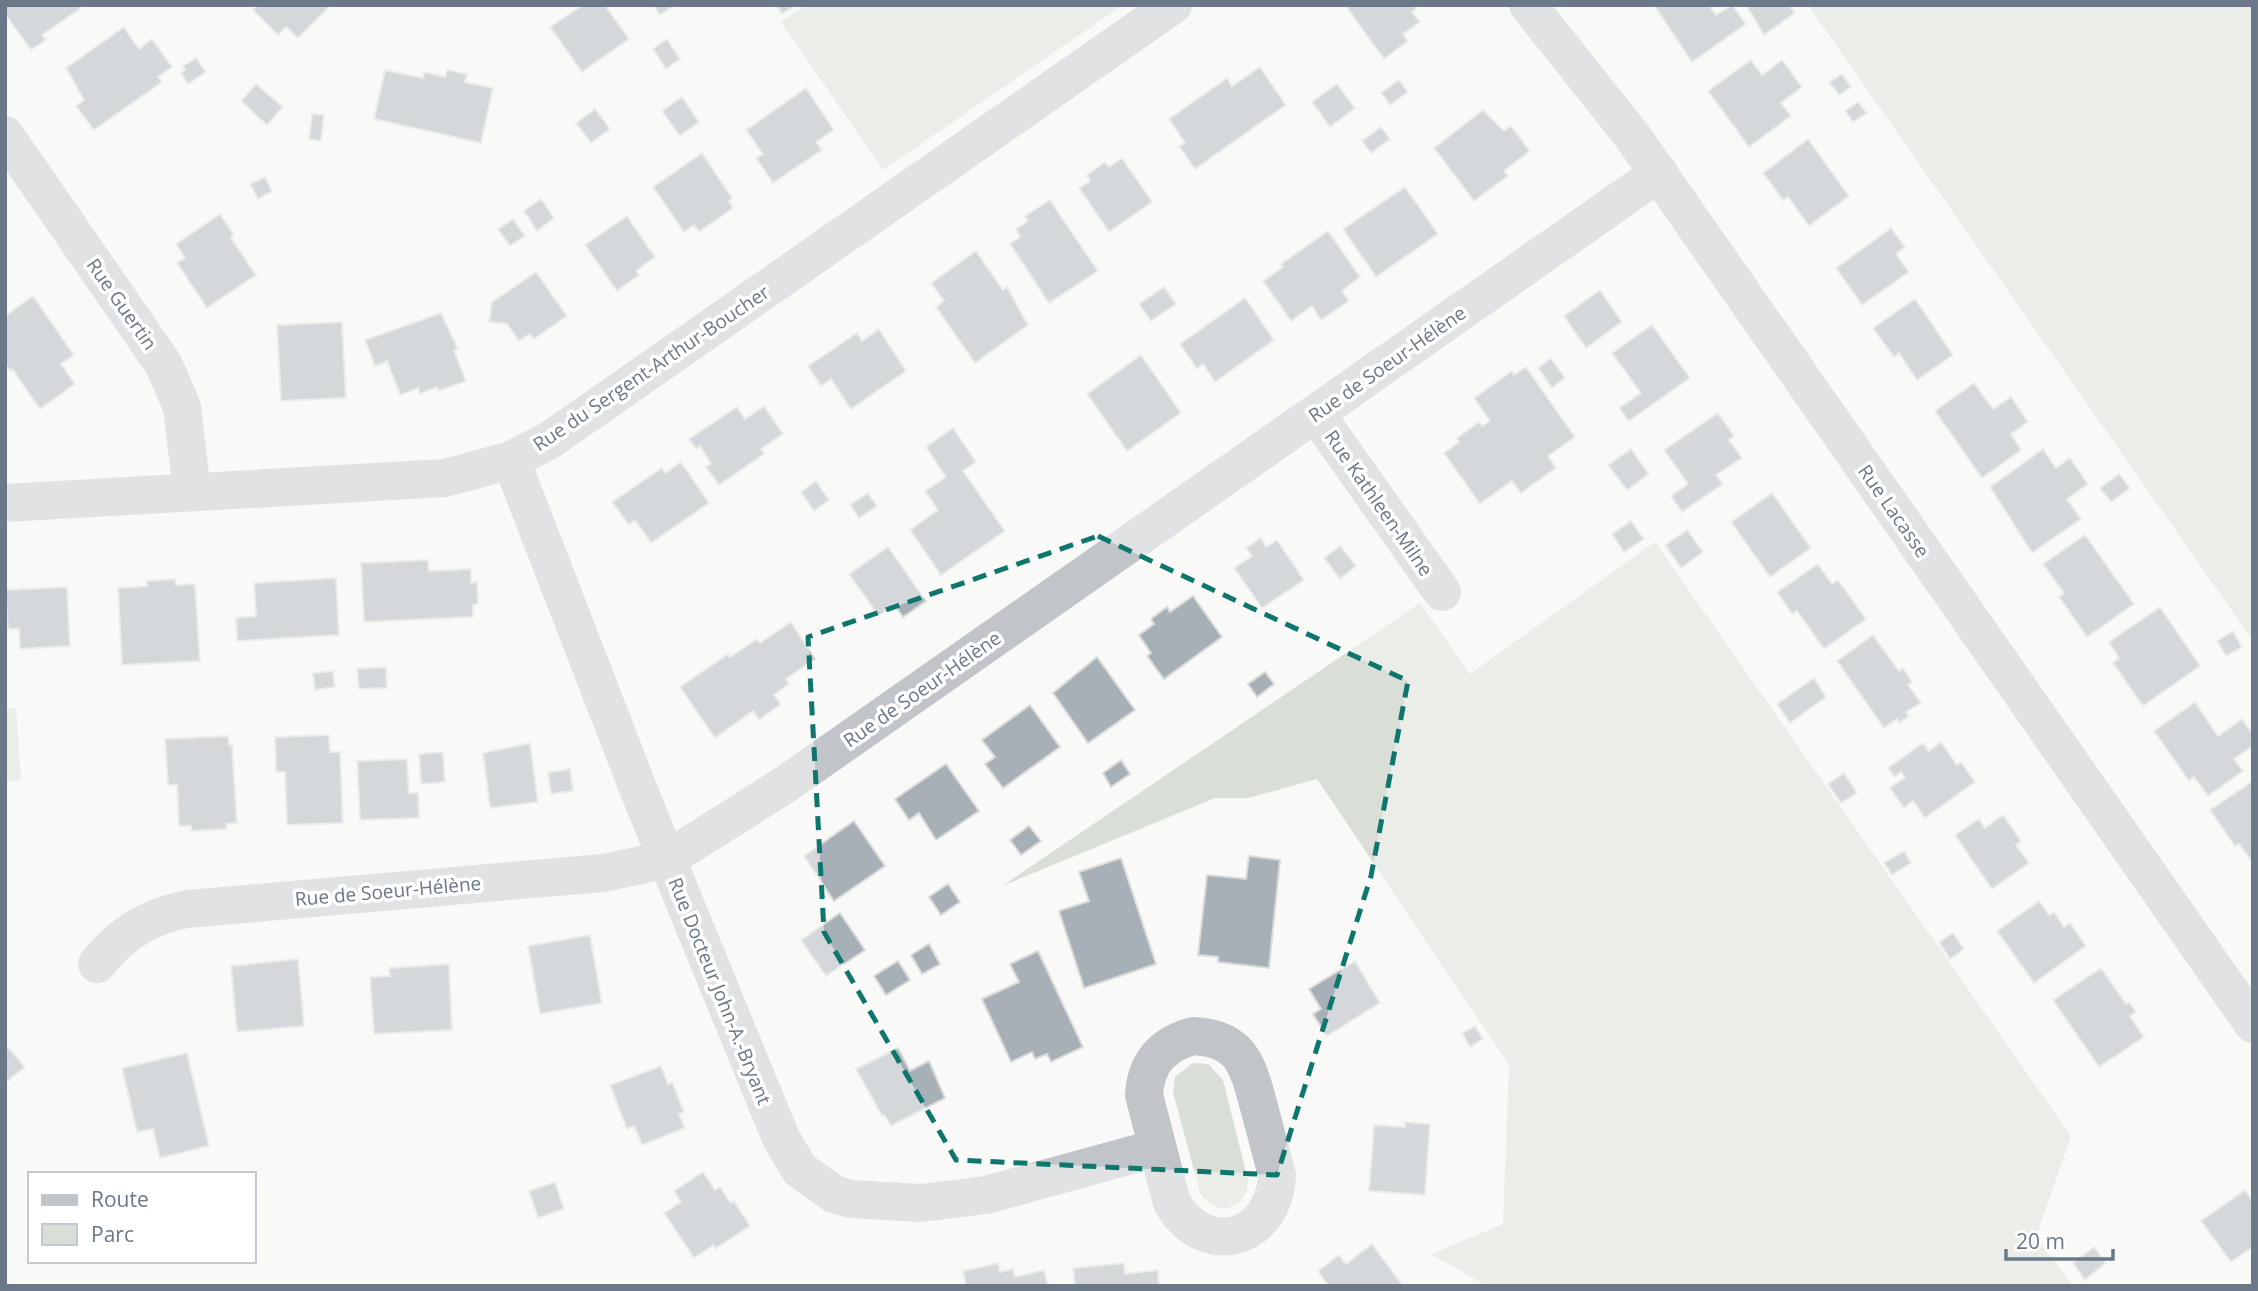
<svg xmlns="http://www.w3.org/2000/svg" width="2258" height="1291" font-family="'Open Sans',sans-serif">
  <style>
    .green { fill: #d9ded7 }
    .building { fill: #a8b0b7; stroke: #dbdcda; stroke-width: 2 }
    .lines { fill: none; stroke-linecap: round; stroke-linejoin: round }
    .street { stroke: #c1c5c9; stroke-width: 38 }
    .marked { fill: none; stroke: #0f766e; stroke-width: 5; stroke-dasharray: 14 9; stroke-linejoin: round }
    .labels { text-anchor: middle; stroke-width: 7; stroke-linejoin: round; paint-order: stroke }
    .street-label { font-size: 19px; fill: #6a7887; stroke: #fff }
  </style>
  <rect width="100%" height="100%" fill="#f9faf8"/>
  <g class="green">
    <polygon points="806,5 1123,5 883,170 781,22"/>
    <polygon points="1808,5 2253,5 2253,641"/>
    <polygon points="1655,542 2071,1136 2036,1237 2073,1286 1487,1286 1431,1254 1503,1224 1509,1065 1317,779 1248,798 1215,798 1002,886 1420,603 1470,674"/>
    <polygon points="16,708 21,780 5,782 5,709"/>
    <path d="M1193 1063 1208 1064 1223 1080 1248 1180C1248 1209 1216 1219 1200 1193L1173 1092 1175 1077Z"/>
  </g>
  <g class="building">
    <polygon points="5,5 80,5 81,8 42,35 46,40 31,50 5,14"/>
    <polygon points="258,5 331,5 298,38 286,27 278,35 253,10"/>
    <polygon points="583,5 605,5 629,39 582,72 550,27"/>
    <polygon points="653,5 675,5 660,15"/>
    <polygon points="776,5 796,5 782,14"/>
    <polygon points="1345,5 1413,5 1416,9 1412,12 1420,22 1403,34 1408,41 1384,59"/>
    <polygon points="1654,5 1709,5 1716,15 1732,5 1746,24 1692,62"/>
    <polygon points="1746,5 1789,5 1795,13 1764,35"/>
    <polygon points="124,27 139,49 152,39 172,67 158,77 162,82 94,130 76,106 84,100 66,68"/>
    <polygon points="667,39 680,59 666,69 653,49"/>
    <polygon points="196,58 206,72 188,84 181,73 185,70 183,66"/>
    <polygon points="1751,60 1762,75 1782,60 1802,87 1781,103 1791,116 1749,147 1708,91"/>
    <polygon points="1260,67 1286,105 1195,169 1179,146 1185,143 1169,119 1227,78 1232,86"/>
    <polygon points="385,70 423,78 424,72 445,77 447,70 467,74 465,82 493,88 481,143 374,119"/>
    <polygon points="1842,74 1851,87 1839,95 1829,82"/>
    <polygon points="1399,80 1408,92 1390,105 1381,93"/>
    <polygon points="256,84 283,107 267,125 241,101"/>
    <polygon points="1337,84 1355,108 1330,127 1312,102"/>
    <polygon points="806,88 834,130 816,142 822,150 773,183 756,158 763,154 746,130"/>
    <polygon points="682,97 699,122 680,136 662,111"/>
    <polygon points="1858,102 1867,113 1853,122 1845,111"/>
    <polygon points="595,109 610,129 591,143 576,123"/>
    <polygon points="1483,110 1504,131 1511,126 1530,151 1504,171 1508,176 1474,201 1434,148"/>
    <polygon points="312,114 324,115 321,141 309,139"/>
    <polygon points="1381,127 1390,139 1371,153 1362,141"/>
    <polygon points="1808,139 1849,196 1809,226 1788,197 1783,200 1763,173"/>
    <polygon points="702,153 732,198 729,201 733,208 699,232 694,225 684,232 653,187"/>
    <polygon points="1122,158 1152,202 1109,232 1079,188 1090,181 1087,175 1105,162 1109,167"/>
    <polygon points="265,177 272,191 258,199 250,184"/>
    <polygon points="1405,187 1438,234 1376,277 1343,229"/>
    <polygon points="541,199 554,218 537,231 524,211"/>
    <polygon points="1050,200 1098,271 1049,303 1010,244 1020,237 1016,229 1028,221 1025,216"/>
    <polygon points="220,214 234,235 231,238 256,275 207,308 177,263 185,258 176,244"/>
    <polygon points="627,216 655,257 636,271 639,275 617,291 585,245"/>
    <polygon points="513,219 525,236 510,246 498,229"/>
    <polygon points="1891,228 1905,247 1896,254 1909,272 1862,305 1836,268"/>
    <polygon points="1328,231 1360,277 1342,291 1349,301 1321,320 1312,306 1291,321 1263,281 1283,267 1281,264"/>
    <polygon points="976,251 1003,290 1007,287 1028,325 975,363 936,307 944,301 931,283"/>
    <polygon points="536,272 567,316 534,339 530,334 519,341 507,324 489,322 492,302"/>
    <polygon points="1164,287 1176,304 1151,321 1139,304"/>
    <polygon points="1600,290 1622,322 1586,348 1564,316"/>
    <polygon points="33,296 74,355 61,364 75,384 40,409 13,370 11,371 5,364 5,316"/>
    <polygon points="1245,298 1274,340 1215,382 1203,364 1197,369 1180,344"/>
    <polygon points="1915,299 1953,355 1917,380 1899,353 1894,357 1873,328"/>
    <polygon points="441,313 458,349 454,350 466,381 439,391 437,387 420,394 418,388 400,395 387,361 375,366 365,340"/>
    <polygon points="342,322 346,398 281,401 277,325"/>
    <polygon points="1652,325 1690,378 1629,421 1619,408 1641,393 1612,353"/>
    <polygon points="879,329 906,371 851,409 831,379 821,386 808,366 857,333 862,341"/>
    <polygon points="1141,355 1181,413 1127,451 1087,394"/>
    <polygon points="1551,358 1565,378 1552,388 1538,368"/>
    <polygon points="1526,367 1575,437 1548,456 1556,468 1521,493 1512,481 1480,504 1444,453 1459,442 1457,438 1479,422 1482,426 1490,421 1474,398 1512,371 1514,375"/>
    <polygon points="1974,383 1993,409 2011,397 2028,422 2011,434 2021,450 1982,478 1935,411"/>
    <polygon points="764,406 783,434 761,449 764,454 719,485 706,467 711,464 700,446 696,449 689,439 737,407 745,419"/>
    <polygon points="1718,413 1734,436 1729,440 1742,458 1716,475 1723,484 1682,512 1671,496 1688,484 1664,450"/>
    <polygon points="953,428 976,462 963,471 1005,531 941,575 910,530 938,510 925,491 946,477 926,447"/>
    <polygon points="1631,449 1649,474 1627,490 1608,465"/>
    <polygon points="2043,449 2056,468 2070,458 2088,484 2067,499 2081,519 2032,553 1990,487"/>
    <polygon points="681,462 709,503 651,543 635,520 629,525 612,502 662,468 665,473"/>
    <polygon points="2119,474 2130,488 2111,502 2100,488"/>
    <polygon points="816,481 829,500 814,511 801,492"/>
    <polygon points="868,493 877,506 859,518 850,505"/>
    <polygon points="1772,493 1811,548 1770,577 1731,522"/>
    <polygon points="1631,521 1644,539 1624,552 1612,534"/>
    <polygon points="1687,530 1703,552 1681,568 1665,545"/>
    <polygon points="2085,535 2134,604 2087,637 2059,597 2064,593 2043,564"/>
    <polygon points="1261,538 1266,547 1277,540 1304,580 1262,608 1234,568 1252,556 1246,548"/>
    <polygon points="1340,546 1356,566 1340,579 1324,558"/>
    <polygon points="888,547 926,601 903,617 894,604 878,615 849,574"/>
    <polygon points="428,560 429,571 471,569 471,583 477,582 478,604 473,605 473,617 364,622 361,563"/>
    <polygon points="1818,564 1832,584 1838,580 1866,619 1824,649 1797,611 1792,614 1777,592"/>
    <polygon points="336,578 339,635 237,641 236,618 256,616 254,583"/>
    <polygon points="175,579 176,585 195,584 200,661 122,665 118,588 147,586 146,581"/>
    <polygon points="67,587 70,646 20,649 19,629 8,629 5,590"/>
    <polygon points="1193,596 1222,637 1164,679 1147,656 1151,653 1139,635 1154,624 1151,619 1167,607 1170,612"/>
    <polygon points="2160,607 2200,666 2143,706 2113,663 2119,658 2109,642"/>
    <polygon points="791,622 815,659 786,679 789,684 774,695 781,704 759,720 753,711 715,738 680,687 728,654 730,657 757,639 760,643"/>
    <polygon points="2233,631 2242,647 2226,656 2217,641"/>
    <polygon points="1873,635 1899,671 1903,668 1912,682 1908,685 1921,703 1906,712 1909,716 1899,723 1897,719 1884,728 1837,661"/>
    <polygon points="1097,657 1135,710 1088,743 1053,693"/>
    <polygon points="386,667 387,688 359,689 357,669"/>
    <polygon points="333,671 335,687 315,690 313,673"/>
    <polygon points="1265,672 1274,684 1257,697 1248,684"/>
    <polygon points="1814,678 1826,697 1790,723 1777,704"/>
    <polygon points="2195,702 2218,736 2242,719 2253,734 2253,746 2234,759 2243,771 2208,796 2194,777 2189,781 2154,731"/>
    <polygon points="1030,705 1060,747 1003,788 985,764 995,757 982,740"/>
    <polygon points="329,735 330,752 340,752 343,823 287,825 285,772 276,772 275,737"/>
    <polygon points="228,736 229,745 232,745 237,823 226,824 227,829 191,831 191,826 179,826 177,785 168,785 165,739"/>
    <polygon points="1941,742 1957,765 1961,762 1975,782 1925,818 1913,801 1904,808 1890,788 1905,777 1901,772 1895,777 1888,768 1923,743 1929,751"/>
    <polygon points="530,743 538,802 490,808 483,753"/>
    <polygon points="443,752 445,782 421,784 419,754"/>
    <polygon points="407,759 409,793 418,793 419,818 360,820 357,761"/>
    <polygon points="1121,760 1130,774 1111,787 1103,773"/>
    <polygon points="946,764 979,811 936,840 919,813 909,820 895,799"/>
    <polygon points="570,769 573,791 551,794 548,772"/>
    <polygon points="1844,773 1857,793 1841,803 1828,784"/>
    <polygon points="2253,781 2253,863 2239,844 2235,846 2210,810"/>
    <polygon points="2003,815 2021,841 2016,845 2029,863 1992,889 1955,835 1979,819 1985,828"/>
    <polygon points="854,821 885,866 834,901 804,856"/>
    <polygon points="1029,826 1041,841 1021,855 1010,840"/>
    <polygon points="1904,851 1911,863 1892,875 1884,863"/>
    <polygon points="1249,856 1280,860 1269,968 1218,962 1218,957 1198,955 1207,875 1246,879"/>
    <polygon points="1121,858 1156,964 1084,988 1059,911 1089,901 1079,872"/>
    <polygon points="948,884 960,902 941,915 929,897"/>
    <polygon points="2039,901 2049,915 2054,912 2064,927 2070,923 2086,946 2034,983 1997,931"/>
    <polygon points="840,913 865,950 826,976 801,940"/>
    <polygon points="1953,933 1964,949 1950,959 1939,942"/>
    <polygon points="590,935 602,1003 540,1014 528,946"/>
    <polygon points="929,944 940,964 922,974 911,955"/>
    <polygon points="1038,951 1083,1047 1051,1062 1047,1054 1035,1059 1032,1052 1011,1062 982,999 1019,982 1010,964"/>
    <polygon points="298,959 304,1026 237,1032 231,966"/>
    <polygon points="898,961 910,980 886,995 874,976"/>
    <polygon points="1355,961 1380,1003 1327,1036 1313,1014 1321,1009 1309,989"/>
    <polygon points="449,964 452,1030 374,1034 370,977 390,976 389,968"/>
    <polygon points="2101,968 2126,1004 2129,1002 2136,1012 2130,1016 2144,1037 2099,1067 2053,1000"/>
    <polygon points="1475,1026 1483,1039 1470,1047 1462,1033"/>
    <polygon points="5,1044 25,1067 5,1083"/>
    <polygon points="898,1048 910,1071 929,1061 945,1098 891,1126 884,1115 882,1116 856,1069"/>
    <polygon points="187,1053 209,1146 160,1158 153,1129 137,1132 122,1068"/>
    <polygon points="661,1066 668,1084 672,1082 684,1112 679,1114 685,1128 642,1145 634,1126 627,1129 610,1085"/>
    <polygon points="1405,1122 1430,1124 1425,1195 1369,1191 1374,1125 1405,1127"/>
    <polygon points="703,1172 715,1190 720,1187 731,1203 734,1201 750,1226 715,1249 714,1245 694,1258 664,1213 681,1202 674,1191"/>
    <polygon points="555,1182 564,1209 538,1218 529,1191"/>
    <polygon points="2245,1190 2253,1202 2253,1247 2231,1262 2201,1221"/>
    <polygon points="1372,1244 1403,1286 1325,1286 1327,1284 1318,1271 1339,1255 1346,1264"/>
    <polygon points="2094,1247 2106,1263 2085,1280 2073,1263"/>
    <polygon points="998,1263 1000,1272 1013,1269 1015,1277 1044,1270 1048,1286 966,1286 963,1271"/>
    <polygon points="1124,1263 1125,1274 1158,1270 1159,1286 1075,1286 1073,1268"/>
  </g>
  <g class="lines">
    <g class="street">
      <polyline points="1528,5 1633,137 2253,1024"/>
      <polyline points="5,135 164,365 182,407 192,492"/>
      <polyline points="1316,414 1442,592"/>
      <polyline points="511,460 641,796 781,1138 800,1170 834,1194 851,1199 921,1203 986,1195 1157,1148"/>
      <polyline points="5,503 445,478 511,460 550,440 1173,5"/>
      <path d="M97 964C122 933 148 917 187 909L603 873 651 863 680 851 783 786 1659 173"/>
      <path d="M1193 1036C1242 1038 1248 1066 1259 1107 1265 1130 1271 1152 1277 1175 1274 1240 1206 1260 1172 1203L1144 1095C1146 1063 1161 1045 1193 1036Z"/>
    </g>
  </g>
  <path d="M0 0H2258V1291H0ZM1098 536 1408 681 1371 876 1277 1175 956 1160 824 932 808 637Z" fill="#f9faf8" fill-opacity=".55" fill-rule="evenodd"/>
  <path class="marked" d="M1098 536 1408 681 1371 876 1277 1175 956 1160 824 932 808 637Z"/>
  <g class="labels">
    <g class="street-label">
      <text transform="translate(122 304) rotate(55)" y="7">Rue Guertin</text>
      <text transform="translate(1387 364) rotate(-35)" y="7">Rue de Soeur-Hélène</text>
      <text transform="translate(651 368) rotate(-34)" y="7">Rue du Sergent-Arthur-Boucher</text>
      <text transform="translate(1379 503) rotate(55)" y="7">Rue Kathleen-Milne</text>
      <text transform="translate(1894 511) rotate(55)" y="7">Rue Lacasse</text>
      <text transform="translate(922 689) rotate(-35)" y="7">Rue de Soeur-Hélène</text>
      <text transform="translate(388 891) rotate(-5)" y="7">Rue de Soeur-Hélène</text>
      <text transform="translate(720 991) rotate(68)" y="7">Rue Docteur John-A.-Bryant</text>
    </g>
  </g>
  <rect width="2258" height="1291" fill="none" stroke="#6a7887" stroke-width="14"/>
  <rect x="28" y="1172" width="228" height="91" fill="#ffffff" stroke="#c3c9cf" stroke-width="2"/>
  <rect x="42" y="1195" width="35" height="10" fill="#c1c5c9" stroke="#c3c9cf" stroke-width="2"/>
  <text x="91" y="1207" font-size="21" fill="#6a7887">Route</text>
  <rect x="42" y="1224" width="35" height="21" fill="#d9ded7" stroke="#c3c9cf" stroke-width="2"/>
  <text x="91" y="1242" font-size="21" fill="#6a7887">Parc</text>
  <path d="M2006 1249v10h107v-10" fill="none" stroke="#6a7887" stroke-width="3.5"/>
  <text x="2016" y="1249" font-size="21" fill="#6a7887" stroke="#ffffff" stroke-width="5" paint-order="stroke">20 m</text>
</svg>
